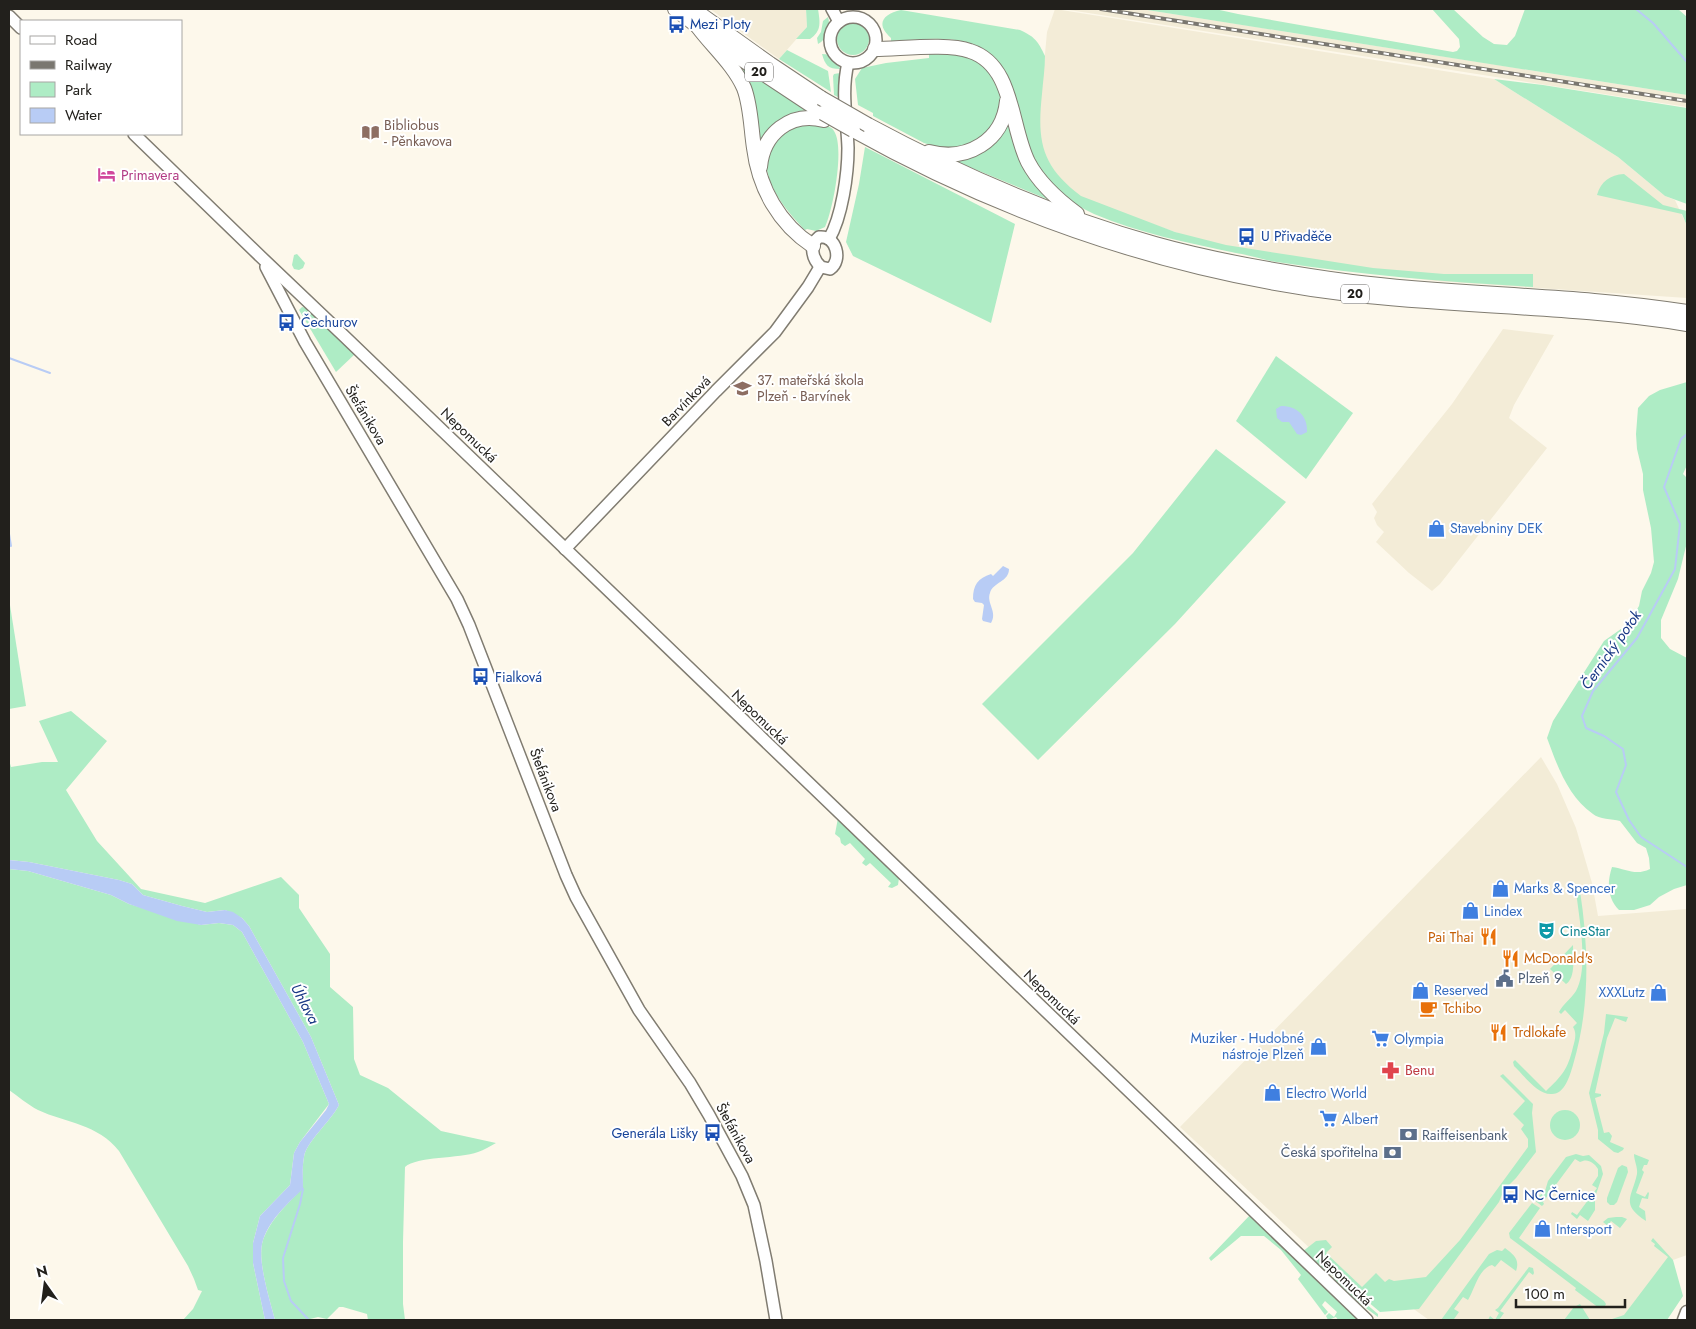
<svg xmlns="http://www.w3.org/2000/svg" width="1696" height="1329" font-family="Jost,sans-serif">
  <style>
    .built { fill: #f3ecd7 }
    .green { fill: #aeecc5 }
    .water { fill: #b8ccf5 }
    .lines { fill: none; stroke-linecap: round; stroke-linejoin: round }
    .stream { stroke: #b8ccf5; stroke-width: 2 }
    .tertiary-casing { stroke: #807c71; stroke-width: 14 }
    .secondary-casing { stroke: #807c71; stroke-width: 15 }
    .trunk-casing { stroke: #807c71; stroke-width: 16 }
    .tertiary { stroke: #fff; stroke-width: 11 }
    .secondary { stroke: #fff; stroke-width: 12 }
    .trunk { stroke: #fff; stroke-width: 14 }
    .rail-casing { stroke: #7a7770; stroke-width: 4 }
    .rail { stroke: #fff; stroke-width: 2; stroke-dasharray: 5.5; stroke-linecap: butt }
    .trunk-bridge-casing { stroke: #807c71; stroke-width: 16; stroke-linecap: butt }
    .trunk-bridge { stroke: #fff; stroke-width: 14 }
    .labels { text-anchor: middle; stroke-width: 4; stroke-linejoin: round; paint-order: stroke }
    .shield { fill: #fff; stroke: #646360; stroke-width: 1 }
    .shield-label { font-size: 12px; font-weight: bold; fill: #22201c }
    .transit-label { font-size: 14px; fill: #164399; stroke: #fff; text-anchor: start }
    .education-label { font-size: 14px; fill: #785e54; stroke: #fff; text-anchor: start }
    .hotel-label { font-size: 14px; fill: #b23c85; stroke: #fff; text-anchor: start }
    .street-label { font-size: 14px; fill: #22201c; stroke: #fff }
    .shop-label { font-size: 14px; fill: #366cbe; stroke: #fff; text-anchor: start }
    .culture-label { font-size: 14px; fill: #0d838f; stroke: #fff; text-anchor: start }
    .food-label { font-size: 14px; fill: #c56008; stroke: #fff; text-anchor: start }
    .service-label { font-size: 14px; fill: #4e5e75; stroke: #fff; text-anchor: start }
    .health-label { font-size: 14px; fill: #be3a42; stroke: #fff; text-anchor: start }
    .water-label { font-size: 15px; font-style: italic; fill: #193985; stroke: #fff }
  </style>
  <rect width="100%" height="100%" fill="#fdf8eb"/>
  <g class="built">
    <polygon points="710,9 806,9 807,27 779,59"/>
    <polygon points="1055,9 1494,79 1618,157 1665,196 1675,200 1687,226 1687,298 1436,281 1275,261 1236,253 1068,195 1037,141 1047,32"/>
    <polygon points="1063,9 1141,9 1466,60 1687,95 1687,107"/>
    <polygon points="1503,329 1554,335 1514,405 1509,418 1547,448 1440,584 1432,591 1409,573 1376,542 1384,532 1377,525 1374,518 1377,512 1372,504 1452,404"/>
    <polygon points="1541,757 1557,784 1576,828 1592,883 1598,916 1687,909 1687,1255 1673,1260 1626,1320 1429,1320 1390,1292 1360,1295 1180,1127"/>
  </g>
  <g class="green">
    <path d="M806 9H818C820 22 822 31 810 39H796L807 27Z"/>
    <polygon points="1141,9 1215,9 1238,14 1453,52 1457,51 1460,47 1459,39 1432,9 1453,9 1483,37 1494,44 1507,45 1515,36 1525,9 1678,9 1687,17 1687,95"/>
    <path d="M901 10 1020 30C1035 37 1038 41 1045 56 1045 68 1043 81 1042 94 1037 141 1041 166 1081 196L1175 232 1226 245 1373 268 1444 274H1533V287C1447 282 1362 275 1277 262 1263 260 1250 255 1236 253 1188 243 1139 233 1094 214 1068 202 1047 185 1032 160 1028 153 1027 143 1025 135 1015 97 1011 53 966 42 944 36 914 40 891 41V38C875 24 883 14 901 10Z"/>
    <path d="M828 17C831 26 827 40 818 44L817 38 821 32 823 21Z"/>
    <circle cx="853" cy="39" r="16"/>
    <polygon points="787,50 828,71 831,92 779,59"/>
    <polygon points="941,51 975,56 995,74 1002,100 996,126 974,146 941,148 924,143 873,116 873,113 858,105 855,79 862,68 886,63 929,58 929,54"/>
    <path d="M822 54C832 54 838 60 840 69 828 69 825 65 822 54Z"/>
    <path d="M732 58 811 110C784 111 771 124 759 147Z"/>
    <polygon points="840,73 838,97 834,95 833,76 834,74"/>
    <polygon points="1494,79 1543,85 1687,108 1687,204 1665,196 1618,157"/>
    <polygon points="1009,117 1059,204 950,159"/>
    <path d="M821 123C825 125 832 127 834 131 845 147 833 210 825 227L816 231 807 229 805 230C783 208 747 164 779 135 782 132 787 126 791 125 797 122 814 123 821 123Z"/>
    <polygon points="865,147 1015,224 991,323 853,256 846,242 859,184"/>
    <path d="M1624 174 1663 205 1687 211V226L1682 214 1597 195C1601 181 1610 175 1624 174Z"/>
    <polygon points="297,254 305,263 303,268 299,270 294,269 292,265 294,255"/>
    <polygon points="302,307 307,308 355,354 336,372 299,310"/>
    <polygon points="1276,356 1353,413 1306,479 1236,421"/>
    <path d="M1687 382V465L1683 474 1687 478V542L1678 579 1661 620V638L1670 649 1687 658V885L1674 889 1659 897 1650 905 1634 910H1619C1607 898 1607 882 1612 867 1626 869 1636 876 1650 869L1649 858 1646 848 1637 843 1620 821C1612 819 1599 819 1593 814 1568 797 1557 765 1547 738L1553 721 1604 641 1628 624 1639 606 1642 591 1651 573 1654 562 1651 528 1643 490V474L1637 449 1636 434 1638 408 1649 396 1660 390Z"/>
    <polygon points="1216,449 1286,502 1175,624 1038,760 982,704 1133,553"/>
    <polygon points="9,599 26,706 9,709"/>
    <path d="M71 711 107 741 66 790 97 841 141 889 205 903 281 877 299 895V908L330 954V987L353 1007 354 1059 360 1075 388 1088 441 1131 496 1143C490 1146 484 1150 478 1152 459 1159 417 1156 405 1167L403 1242V1304L405 1320H368L367 1314 343 1307H339L327 1319 318 1317 306 1320H275C270 1301 258 1263 262 1244 267 1223 287 1204 302 1189 303 1179 302 1167 304 1157 306 1142 331 1121 339 1105L311 1037 249 926 242 918 225 910 207 912 182 906 143 895 132 884 119 880 29 862 9 860V760L11 767 42 762H58L39 721Z"/>
    <polygon points="838,818 899,878 898,885 892,888 888,887 891,883 870,863 866,866 862,863 865,859 850,843 845,846 841,843 840,838 835,834"/>
    <path d="M9 869 28 871 111 895 129 904 201 925 219 923 233 925 242 932 303 1042 329 1104 300 1142 294 1153 290 1185 260 1216 253 1243V1263L265 1320H183L193 1309 202 1291 198 1290 194 1279 188 1266 119 1151C98 1124 66 1123 38 1110 28 1105 18 1096 9 1090Z"/>
    <path d="M1576 891H1580C1589 949 1590 1008 1573 1065 1570 1075 1565 1094 1552 1094 1537 1095 1524 1075 1514 1066L1513 1062 1515 1060 1546 1091C1562 1076 1568 1069 1573 1047 1575 1040 1577 1033 1573 1027L1577 1023 1565 1010 1561 1014 1559 1012C1563 1004 1571 999 1576 991 1589 968 1579 918 1576 891Z"/>
    <path d="M1573 945C1573 956 1576 978 1566 984L1550 969Z"/>
    <polygon points="1606,1014 1628,1017 1626,1022 1615,1018 1607,1038 1595,1093 1601,1094 1601,1096 1595,1098 1604,1133 1609,1132 1612,1136 1610,1142 1624,1148 1623,1150 1618,1153 1614,1152 1598,1139 1598,1130 1589,1093 1604,1033"/>
    <polygon points="1503,1074 1533,1104 1532,1113 1536,1152 1516,1178 1504,1190 1499,1202 1419,1309 1380,1312 1340,1278 1323,1272 1302,1252 1316,1241 1326,1240 1332,1247 1326,1253 1362,1287 1376,1273 1385,1282 1389,1279 1394,1281 1426,1277 1460,1240 1528,1147 1528,1139 1521,1129 1524,1125 1513,1114 1525,1101 1500,1076"/>
    <circle cx="1565" cy="1125" r="15"/>
    <path d="M1576 1154 1583 1156 1589 1155 1601 1166 1603 1174 1595 1197V1210L1588 1221 1580 1215 1577 1219 1571 1214 1572 1212 1577 1215 1597 1188 1592 1185 1598 1176V1169C1594 1162 1587 1158 1580 1162L1575 1159 1543 1202 1544 1204 1542 1206 1534 1200 1545 1191 1548 1181 1566 1157Z"/>
    <path d="M1634 1154 1649 1160 1647 1165H1644L1642 1170 1644 1172 1636 1193 1645 1197 1648 1192 1649 1193 1648 1199 1642 1198 1639 1207 1645 1211 1646 1221C1620 1204 1632 1197 1637 1174 1638 1167 1634 1161 1634 1154Z"/>
    <polygon points="1622,1165 1627,1167 1628,1172 1617,1202 1614,1205 1610,1205 1607,1202 1607,1198 1618,1168"/>
    <polygon points="1532,1203 1540,1208 1519,1238 1604,1301 1606,1304 1604,1308 1599,1308 1575,1290 1576,1288 1510,1238 1509,1233"/>
    <polygon points="1251,1214 1360,1320 1338,1320 1336,1317 1328,1320 1326,1316 1329,1313 1334,1317 1337,1312 1325,1301 1322,1305 1328,1312 1325,1315 1298,1279 1301,1275 1281,1250 1264,1236 1241,1236 1211,1261 1209,1258"/>
    <polygon points="1616,1217 1622,1217 1627,1219 1620,1228 1611,1221 1608,1226 1603,1222 1608,1218"/>
    <polygon points="1653,1238 1673,1260 1683,1296 1667,1320 1609,1320 1624,1315 1668,1257 1654,1246 1655,1244 1651,1241"/>
    <path d="M1505 1248C1514 1255 1520 1259 1516 1271L1501 1260 1495 1267 1492 1265C1478 1269 1475 1289 1468 1300L1463 1297 1454 1309 1459 1312 1454 1319 1455 1320H1441L1489 1254 1497 1250 1502 1251Z"/>
    <polygon points="1529,1267 1533,1268 1534,1273 1533,1275 1529,1272 1500,1311 1504,1313 1499,1320 1488,1320 1490,1316 1495,1320 1499,1313 1495,1310 1498,1308"/>
    <polygon points="1334,1277 1378,1314 1378,1317 1351,1297 1332,1279"/>
    <polygon points="1580,1304 1590,1320 1564,1320 1574,1307"/>
  </g>
  <g class="water">
    <path d="M1281 406C1297 406 1308 416 1307 432L1301 435 1297 434 1289 422H1282L1277 418 1276 409Z"/>
    <path d="M1003 566 1009 569C1009 582 993 582 990 593 986 603 998 612 991 623L983 621 982 619 984 605 982 603 975 602 973 599C973 585 978 578 991 574L993 576Z"/>
    <path d="M9 860 29 862 119 880 132 884 143 895 182 906 207 912 225 910 233 912 242 918 249 926 311 1037 339 1105C331 1121 306 1142 304 1157 302 1167 303 1179 303 1189 287 1204 267 1222 262 1244 258 1263 270 1301 275 1320H265L253 1263V1243L260 1216 290 1185 294 1153 300 1142 326 1110 329 1104 303 1042 242 932 233 925 219 923 201 925 177 921 129 904 111 895 28 871 9 869Z"/>
  </g>
  <g class="lines">
    <g class="stream">
      <polyline points="1636,9 1653,23 1687,62"/>
      <polyline points="9,358 50,373"/>
      <polyline points="1687,434 1681,439 1664,487 1680,524 1675,569 1637,638 1593,691 1582,716 1586,728 1604,736 1623,749 1626,765 1616,792 1629,820 1641,837 1687,867"/>
      <polyline points="9,534 11,546"/>
      <polyline points="301,1187 303,1189 300,1204 283,1258 284,1281 291,1301 309,1320"/>
    </g>
    <defs>
      <g id="tertiary">
        <polyline points="832,9 839,22"/>
        <polyline points="9,16 21,28"/>
        <circle cx="853" cy="40" r="23"/>
        <polyline points="134,134 261,257 343,335 1367,1320"/>
        <path d="M819 237C836 235 843 260 830 269L821 267C812 259 809 245 819 237Z"/>
        <path d="M829 239C842 217 848 174 848 148 847 119 841 92 848 63"/>
        <polyline points="266,267 305,342 457,599 469,625 566,875 576,897 639,1010 690,1083 709,1115 742,1176 754,1205 766,1261 776,1320"/>
        <polyline points="565,549 716,391 775,332 808,287 820,267"/>
      </g>
      <polyline id="secondary" points="1684,1320 1687,1312"/>
      <g id="trunk">
        <polyline points="675,9 734,54 823,113"/>
        <polyline points="693,9 770,64 821,98"/>
        <path d="M698 27C713 47 734 65 744 88 751 106 751 129 754 148 759 188 779 224 813 246"/>
        <path d="M875 49C900 49 948 43 970 51 1014 65 1010 126 1028 162 1039 183 1058 200 1077 214"/>
        <path d="M868 125C959 174 1055 216 1155 244 1219 262 1286 273 1352 282 1463 296 1576 294 1687 312"/>
        <path d="M853 130C1007 216 1174 273 1349 294 1462 307 1576 306 1687 324"/>
        <path d="M929 152C967 162 1003 141 1007 101"/>
        <path d="M760 167C763 134 790 111 824 120"/>
      </g>
    </defs>
    <use href="#tertiary" class="tertiary-casing"/>
    <use href="#secondary" class="secondary-casing"/>
    <use href="#trunk" class="trunk-casing"/>
    <use href="#tertiary" class="tertiary"/>
    <use href="#secondary" class="secondary"/>
    <use href="#trunk" class="trunk"/>
    <defs>
      <polyline id="rail" points="1101,9 1687,101"/>
    </defs>
    <use href="#rail" class="rail-casing"/>
    <use href="#rail" class="rail"/>
    <defs>
      <g id="trunk-bridge">
        <polyline points="821,98 868,125"/>
        <polyline points="823,113 853,130"/>
      </g>
    </defs>
    <use href="#trunk-bridge" class="trunk-bridge-casing"/>
    <use href="#trunk-bridge" class="trunk-bridge"/>
  </g>
  <defs>
    <symbol id="bus-bare" viewBox="-9 -9 18 18"><path d="M-5-6H5V4H4V6H2V4H-2V6H-4V4H-5ZM-3.5-4V0h7V-4ZM-3.5 1.2v1.5H-2V1.2ZM2 1.2v1.5H3.5V1.2Z" fill="#1a4fb4" stroke="#fff" stroke-width="2.5" paint-order="stroke"/></symbol>
    <symbol id="library-bare" viewBox="-9 -9 18 18"><path d="M-6-4Q-3-5.5-.7-3.5V5Q-3 3-6 4ZM6-4Q3-5.5 .7-3.5V5Q3 3 6 4Z" fill="#8d6e63" stroke="#fff" stroke-width="2.5" paint-order="stroke"/></symbol>
    <symbol id="hotel-bare" viewBox="-9 -9 18 18"><path d="M-6-4.5h1.5V1H6V5H4.5V3h-9V5H-6ZM-4 0a1.8 1.8 0 1 1 3.6 0ZM.5 0V-2.5h3Q6-2.5 6 0Z" fill="#d1479c" stroke="#fff" stroke-width="2.5" paint-order="stroke"/></symbol>
    <symbol id="school-bare" viewBox="-9 -9 18 18"><path d="M0-5L7-2L0 1L-7-2ZM-4 1L0 2.5L4 1V4Q0 6-4 4Z" fill="#8d6e63" stroke="#fff" stroke-width="2.5" paint-order="stroke"/></symbol>
    <symbol id="shop-bare" viewBox="-9 -9 18 18"><path d="M-5-2.5h2.3a2.7 3.5 0 0 1 5.4 0H5L5.5 6h-11ZM-1.5-2.5h3a1.5 2.3 0 0 0-3 0Z" fill="#3f7fe0" stroke="#fff" stroke-width="2.5" paint-order="stroke"/></symbol>
    <symbol id="theatre-bare" viewBox="-9 -9 18 18"><path d="M-5-5.5Q0-4 5-5.5V0Q5 5 0 6Q-5 5-5 0ZM-3.3-2.5H-1v1.5H-3.3ZM1-2.5H3.3v1.5H1ZM-2.8 1Q0 5.5 2.8 1Z" fill="#0f9aa8" stroke="#fff" stroke-width="2.5" paint-order="stroke"/></symbol>
    <symbol id="restaurant-bare" viewBox="-9 -9 18 18"><path d="M-5-6h1v4h1v-4h1v4h1v-4h1v5L-1.5 .5V6h-2V.5L-5-1ZM5-6V6H3V1.5H1.5Q1.5-4 5-6Z" fill="#e8710a" stroke="#fff" stroke-width="2.5" paint-order="stroke"/></symbol>
    <symbol id="civic-bare" viewBox="-9 -9 18 18"><path d="M-.6-6.5H3V-4.5H.6V-3L4-1V1h2V6H-6V1h2V-1L-.6-3ZM-1.2 2.5V6h2.4V2.5Z" fill="#5c6f8a" stroke="#fff" stroke-width="2.5" paint-order="stroke"/></symbol>
    <symbol id="cafe-bare" viewBox="-9 -9 18 18"><path d="M-5.5-4.5H6V0H3Q3 3.5 0 3.5H-2.5Q-5.5 3.5-5.5 0ZM3-3.2v2h1.7v-2ZM-6 4.5H4V6H-6Z" fill="#e8710a" stroke="#fff" stroke-width="2.5" paint-order="stroke"/></symbol>
    <symbol id="supermarket-bare" viewBox="-9 -9 18 18"><path d="M-6-5.5h2.5l.6 2H6L4.5 2H-2.5L-4.4-4H-6ZM-1.5 3.2a1.3 1.3 0 1 0 .1 0ZM3 3.2a1.3 1.3 0 1 0 .1 0Z" fill="#3f7fe0" stroke="#fff" stroke-width="2.5" paint-order="stroke"/></symbol>
    <symbol id="pharmacy-bare" viewBox="-9 -9 18 18"><path d="M-2-6h4v4h4v4h-4v4h-4v-4h-4v-4h4Z" fill="#e0444e" stroke="#fff" stroke-width="2.5" paint-order="stroke"/></symbol>
    <symbol id="bank-bare" viewBox="-9 -9 18 18"><path d="M-6-4H6V4H-6ZM0-2.3a2.3 2.3 0 1 0 0 4.6a2.3 2.3 0 1 0 0-4.6Z" fill="#5c6f8a" stroke="#fff" stroke-width="2.5" paint-order="stroke"/></symbol>
  </defs>
  <g fill-rule="evenodd">
    <use href="#bus-bare" x="664" y="12" width="25" height="25"/>
    <use href="#library-bare" x="358" y="120" width="25" height="25"/>
    <use href="#hotel-bare" x="94" y="162" width="25" height="25"/>
    <use href="#bus-bare" x="1234" y="224" width="25" height="25"/>
    <use href="#bus-bare" x="274" y="310" width="25" height="25"/>
    <use href="#school-bare" x="730" y="376" width="25" height="25"/>
    <use href="#shop-bare" x="1424" y="516" width="25" height="25"/>
    <use href="#bus-bare" x="468" y="664" width="25" height="25"/>
    <use href="#shop-bare" x="1488" y="876" width="25" height="25"/>
    <use href="#shop-bare" x="1458" y="898" width="25" height="25"/>
    <use href="#theatre-bare" x="1534" y="918" width="25" height="25"/>
    <use href="#restaurant-bare" x="1476" y="924" width="25" height="25"/>
    <use href="#restaurant-bare" x="1498" y="946" width="25" height="25"/>
    <use href="#civic-bare" x="1492" y="966" width="25" height="25"/>
    <use href="#shop-bare" x="1408" y="978" width="25" height="25"/>
    <use href="#shop-bare" x="1646" y="980" width="25" height="25"/>
    <use href="#cafe-bare" x="1416" y="996" width="25" height="25"/>
    <use href="#restaurant-bare" x="1486" y="1020" width="25" height="25"/>
    <use href="#supermarket-bare" x="1368" y="1026" width="25" height="25"/>
    <use href="#shop-bare" x="1306" y="1034" width="25" height="25"/>
    <use href="#pharmacy-bare" x="1378" y="1058" width="25" height="25"/>
    <use href="#shop-bare" x="1260" y="1080" width="25" height="25"/>
    <use href="#supermarket-bare" x="1316" y="1106" width="25" height="25"/>
    <use href="#bus-bare" x="700" y="1120" width="25" height="25"/>
    <use href="#bank-bare" x="1396" y="1122" width="25" height="25"/>
    <use href="#bank-bare" x="1380" y="1140" width="25" height="25"/>
    <use href="#bus-bare" x="1498" y="1182" width="25" height="25"/>
    <use href="#shop-bare" x="1530" y="1216" width="25" height="25"/>
  </g>
  <g class="labels">
    <g class="shield">
      <rect x="745" y="62.5" width="28" height="19" rx="4"/>
      <rect x="1341" y="284.5" width="28" height="19" rx="4"/>
    </g>
    <g class="shield-label">
      <text x="759" y="76">20</text>
      <text x="1355" y="298">20</text>
    </g>
    <g class="transit-label">
      <text x="690" y="29">Mezi Ploty</text>
      <text x="1261" y="241">U Přivaděče</text>
      <text x="301" y="327">Čechurov</text>
      <text x="495" y="682">Fialková</text>
      <text x="698" y="1138" text-anchor="end">Generála Lišky</text>
      <text x="1524" y="1200">NC Černice</text>
    </g>
    <g class="education-label">
      <text x="384" y="130">Bibliobus<tspan x="384" dy="16">- Pěnkavova</tspan></text>
      <text x="757" y="385">37. mateřská škola<tspan x="757" dy="16">Plzeň - Barvínek</tspan></text>
    </g>
    <g class="hotel-label">
      <text x="121" y="180">Primavera</text>
    </g>
    <g class="street-label">
      <text transform="translate(686 401) rotate(-46)" y="5">Barvínková</text>
      <text transform="translate(366 415) rotate(59)" y="5">Štefánikova</text>
      <text transform="translate(469 435) rotate(44)" y="5">Nepomucká</text>
      <text transform="translate(760 717) rotate(44)" y="5">Nepomucká</text>
      <text transform="translate(546 780) rotate(69)" y="5">Štefánikova</text>
      <text transform="translate(1052 997) rotate(44)" y="5">Nepomucká</text>
      <text transform="translate(736 1133) rotate(61)" y="5">Štefánikova</text>
      <text transform="translate(1344 1278) rotate(44)" y="5">Nepomucká</text>
    </g>
    <g class="shop-label">
      <text x="1450" y="533">Stavebniny DEK</text>
      <text x="1514" y="893">Marks &amp; Spencer</text>
      <text x="1484" y="916">Lindex</text>
      <text x="1434" y="995">Reserved</text>
      <text x="1645" y="997" text-anchor="end">XXXLutz</text>
      <text x="1304" y="1043" text-anchor="end">Muziker - Hudobné<tspan x="1304" dy="16">nástroje Plzeň</tspan></text>
      <text x="1394" y="1044">Olympia</text>
      <text x="1286" y="1098">Electro World</text>
      <text x="1342" y="1124">Albert</text>
      <text x="1556" y="1234">Intersport</text>
    </g>
    <g class="culture-label">
      <text x="1560" y="936">CineStar</text>
    </g>
    <g class="food-label">
      <text x="1474" y="942" text-anchor="end">Pai Thai</text>
      <text x="1524" y="963">McDonald's</text>
      <text x="1443" y="1013">Tchibo</text>
      <text x="1513" y="1037">Trdlokafe</text>
    </g>
    <g class="service-label">
      <text x="1518" y="983">Plzeň 9</text>
      <text x="1422" y="1140">Raiffeisenbank</text>
      <text x="1378" y="1157" text-anchor="end">Česká spořitelna</text>
    </g>
    <g class="health-label">
      <text x="1405" y="1075">Benu</text>
    </g>
    <g class="water-label">
      <text transform="translate(1611 650) rotate(-55)" y="5">Černický potok</text>
      <text transform="translate(305 1004) rotate(62)" y="5">Úhlava</text>
    </g>
  </g>
  <rect width="1696" height="1329" fill="none" stroke="#22201c" stroke-width="20"/>
  <rect x="20" y="20" width="162" height="115" fill="#ffffff" stroke="#a7a6a4"/>
  <rect x="30" y="36" width="25" height="8" fill="#ffffff" stroke="#a7a6a4"/>
  <text x="65" y="45" font-size="15" fill="#22201c">Road</text>
  <rect x="30" y="61" width="25" height="8" fill="#7a7770" stroke="#a7a6a4"/>
  <text x="65" y="70" font-size="15" fill="#22201c">Railway</text>
  <rect x="30" y="82" width="25" height="15" fill="#aeecc5" stroke="#a7a6a4"/>
  <text x="65" y="95" font-size="15" fill="#22201c">Park</text>
  <rect x="30" y="108" width="25" height="15" fill="#b8ccf5" stroke="#a7a6a4"/>
  <text x="65" y="120" font-size="15" fill="#22201c">Water</text>
  <g transform="translate(45 1284) rotate(346)" stroke="#ffffff" stroke-width="4" paint-order="stroke">
  <path d="M0-4L9 19L0 12L-9 19Z" fill="#22201c"/>
  <text y="-8" font-size="14" font-weight="bold" text-anchor="middle" fill="#22201c">N</text>
  </g>
  <path d="M1516 1299v8h109v-8" fill="none" stroke="#22201c" stroke-width="2.5"/>
  <text x="1524" y="1299" font-size="15" fill="#22201c" stroke="#ffffff" stroke-width="4" paint-order="stroke">100 m</text>
</svg>
